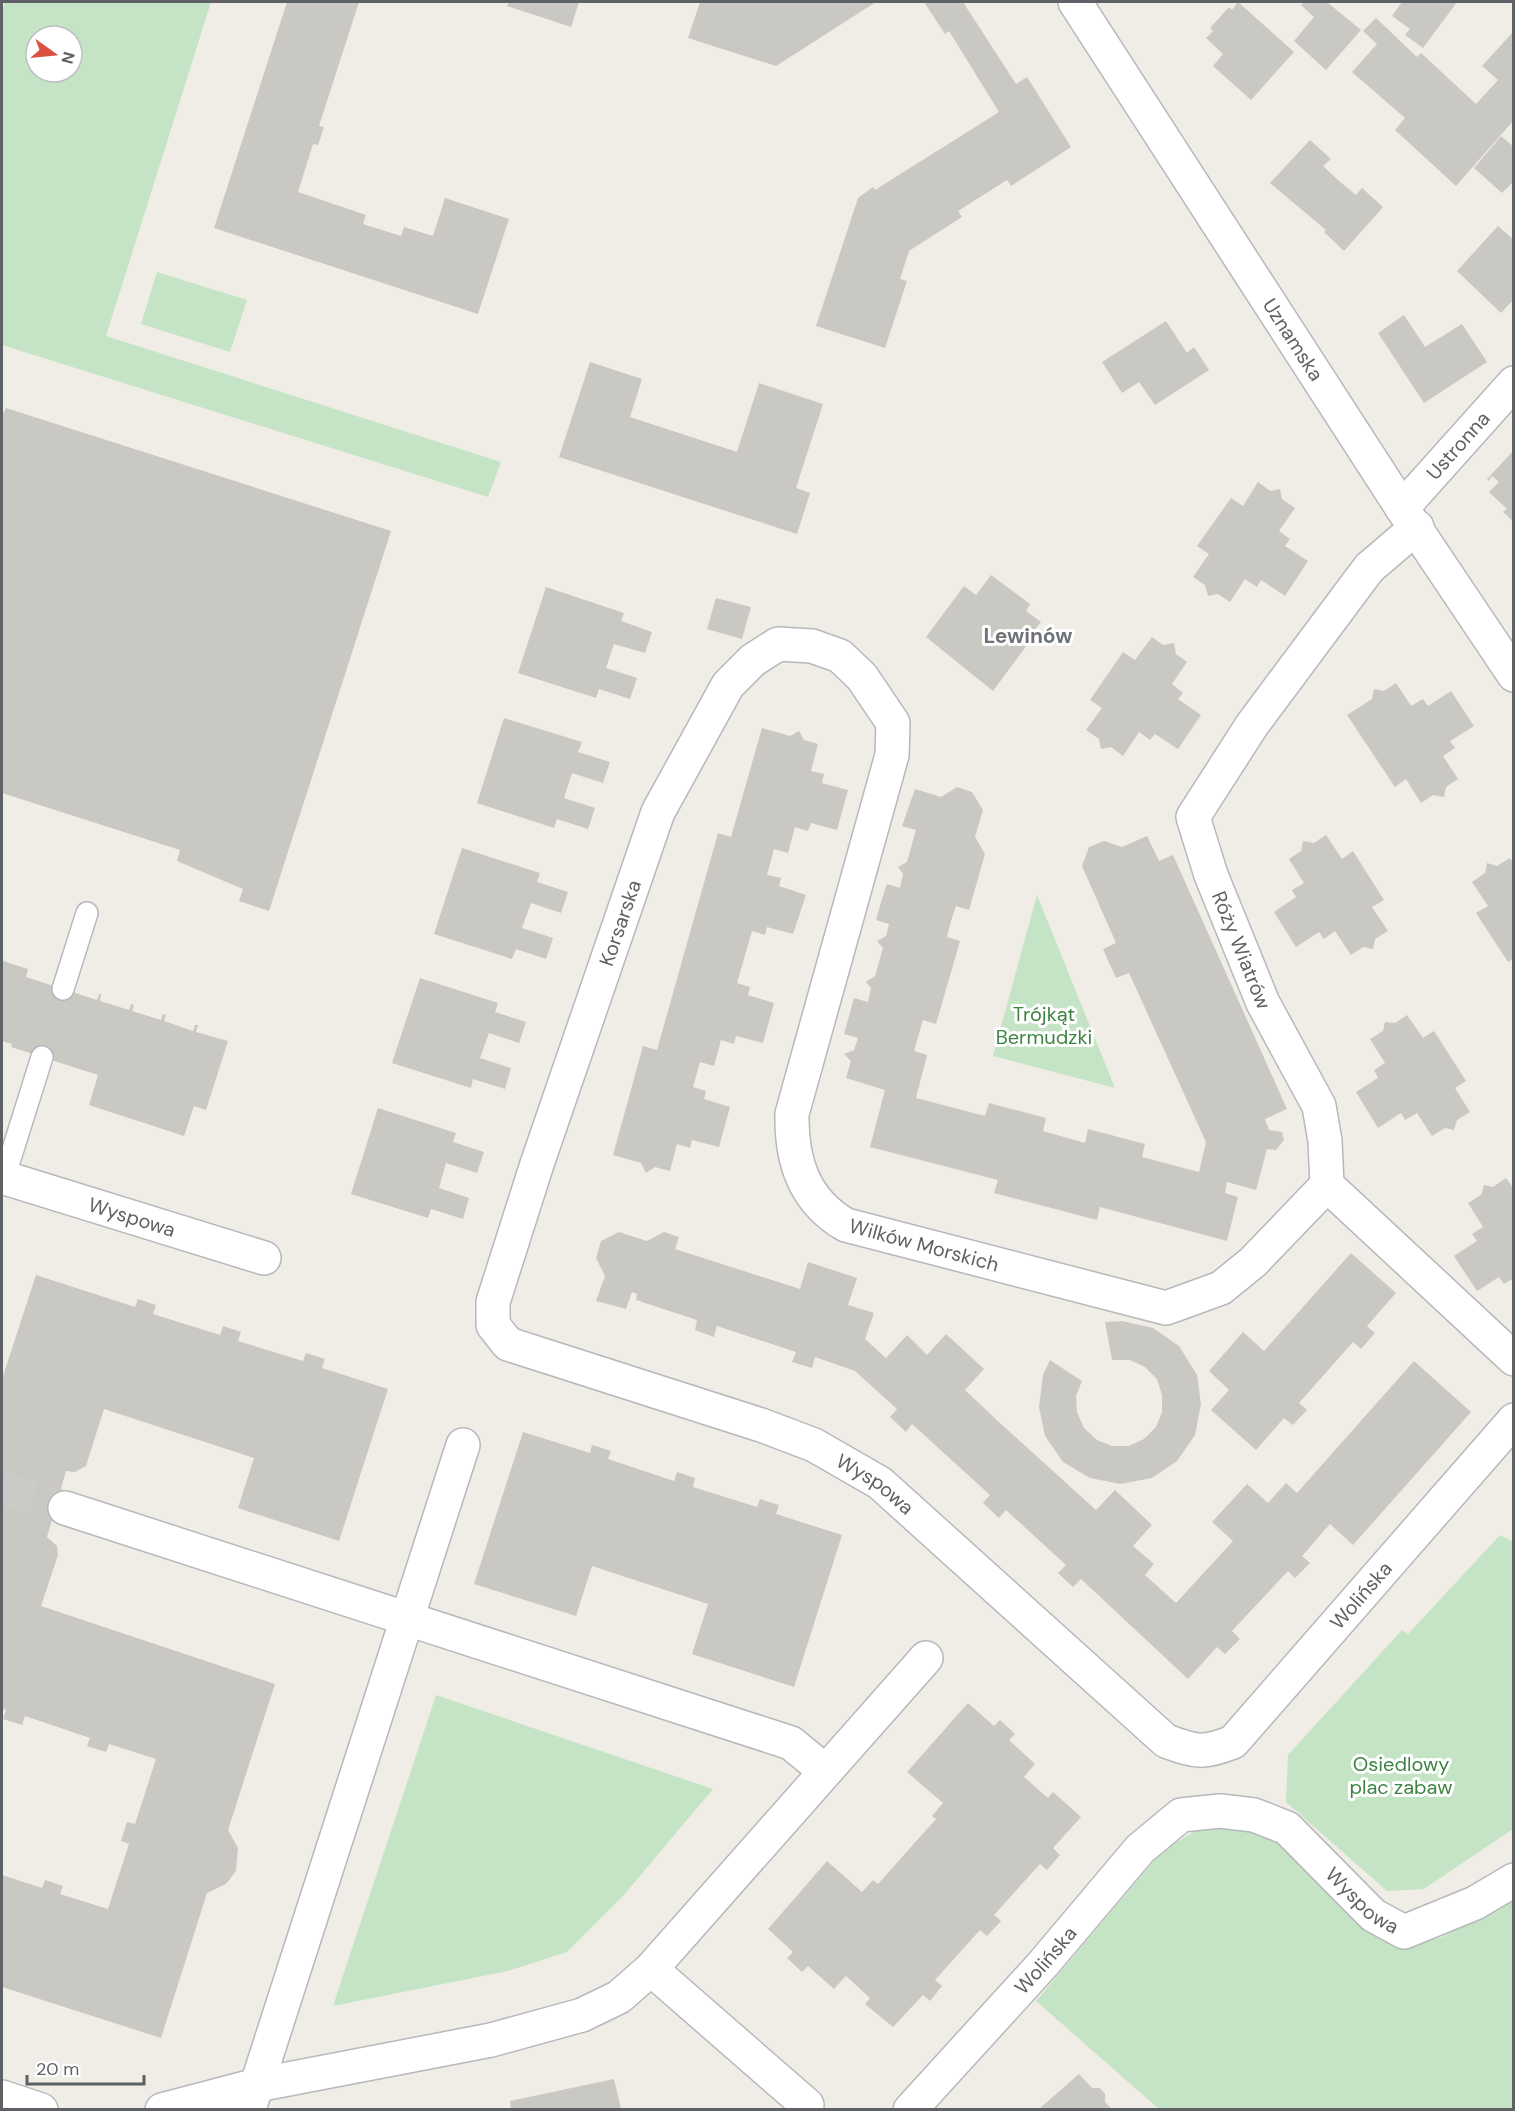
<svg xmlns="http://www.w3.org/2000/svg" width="1515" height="2111" font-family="'DM Sans',sans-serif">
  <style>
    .green { fill: #c5e4c6; fill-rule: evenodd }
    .building { fill: #cac8c3 }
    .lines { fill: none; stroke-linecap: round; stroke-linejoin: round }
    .street-tunnel { stroke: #cbcac6; stroke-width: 33; stroke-dasharray: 33 16; stroke-linecap: butt }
    .lane-casing { stroke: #b6b8bb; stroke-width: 24 }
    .street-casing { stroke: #b6b8bb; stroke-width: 36 }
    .lane { stroke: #fff; stroke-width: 21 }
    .street { stroke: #fff; stroke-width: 33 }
    .labels { text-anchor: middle; stroke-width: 6; stroke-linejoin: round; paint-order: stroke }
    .street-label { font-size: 20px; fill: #5e6165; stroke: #fff }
    .park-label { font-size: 20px; fill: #3e8443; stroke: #fff }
    .neighbourhood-label { font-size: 21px; font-weight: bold; fill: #6f7377; stroke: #fff }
  </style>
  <rect width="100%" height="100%" fill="#efede6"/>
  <g class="green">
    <path d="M5 2H211L106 336 501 462 488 497 2 345V11ZM36 36H72V72H36Z"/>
    <polygon points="157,272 247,300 230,352 141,324"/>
    <polygon points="1037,895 1115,1088 993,1056"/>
    <polygon points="1500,1535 1514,1542 1513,1829 1424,1889 1387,1891 1286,1802 1288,1755 1402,1630 1408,1634"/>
    <polygon points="436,1695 713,1789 623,1896 567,1952 508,1971 333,2006"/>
    <polygon points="1226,1825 1256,1830 1276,1839 1355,1917 1395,1946 1443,1937 1513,1892 1513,2109 1159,2109 1036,2001 1162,1851 1197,1830"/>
  </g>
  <g class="building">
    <polygon points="287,2 359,2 319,126 324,127 318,145 313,144 298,192 366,215 363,224 401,236 404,227 433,236 445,198 509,219 478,314 214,228"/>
    <polygon points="509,2 579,2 571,27 507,6"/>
    <polygon points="700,2 876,2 776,66 688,38"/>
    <polygon points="924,2 963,2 1016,84 1027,77 1071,147 1011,186 1007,180 958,211 962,217 909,251 900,279 907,281 885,348 816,326 858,198 873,187 875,190 999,112 949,31 945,34"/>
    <polygon points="1238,2 1294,52 1251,100 1213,66 1223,54 1206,38 1213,31 1210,28 1229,7 1232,10"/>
    <polygon points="1304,2 1327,2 1361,30 1326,70 1294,41 1314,17 1301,5"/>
    <polygon points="1402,2 1457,2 1423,48 1405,35 1410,29 1392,16"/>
    <polygon points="1376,18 1417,57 1421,53 1476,104 1498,80 1482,66 1514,31 1514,120 1456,186 1395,130 1405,118 1352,72 1377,44 1363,31"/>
    <polygon points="1501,136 1514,147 1514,181 1502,193 1474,168"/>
    <polygon points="1310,140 1331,159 1323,166 1339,181 1356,195 1362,188 1383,207 1344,251 1324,232 1326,230 1270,183"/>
    <polygon points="1498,226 1514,240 1514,299 1501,313 1457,271"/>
    <polygon points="1404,315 1425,347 1462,324 1487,362 1424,403 1378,333"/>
    <polygon points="1166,321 1187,353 1194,347 1209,370 1155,405 1139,382 1122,393 1102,362"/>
    <polygon points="590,362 642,379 630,417 737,452 759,383 823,404 796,488 810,493 797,534 559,457"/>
    <polygon points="6,408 391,531 269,911 239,901 243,889 177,861 180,850 2,793 2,415"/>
    <polygon points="1514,450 1514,522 1503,512 1507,509 1489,492 1499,482 1492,476 1489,481 1487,479"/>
    <polygon points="1258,482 1270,491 1280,489 1282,499 1295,508 1279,531 1290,539 1285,546 1308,561 1285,596 1261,580 1257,587 1245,579 1230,602 1218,594 1208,596 1205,585 1193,577 1209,554 1197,546 1231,498 1243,506"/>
    <polygon points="991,575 1030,604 1026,611 1041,622 1033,632 1036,633 993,691 926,637 964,586 976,595"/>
    <polygon points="546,587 624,613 621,621 652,632 645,653 614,644 606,668 637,678 630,699 599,689 596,698 518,673"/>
    <polygon points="716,598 751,607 742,639 707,629"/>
    <polygon points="1152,637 1163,645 1174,643 1176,654 1187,662 1172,684 1183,693 1178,699 1201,715 1178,749 1155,734 1150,740 1139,732 1123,756 1111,747 1101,749 1099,739 1086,730 1102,708 1090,700 1123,652 1135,660"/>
    <polygon points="1396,683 1411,706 1423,699 1428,706 1451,691 1474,726 1450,741 1455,748 1443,756 1458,779 1446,787 1444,797 1433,795 1421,803 1406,779 1395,787 1347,715 1372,699 1374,689 1384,691"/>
    <polygon points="504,718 582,742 578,752 610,762 603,783 572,773 564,798 595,808 588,829 557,819 554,828 477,803"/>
    <polygon points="762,728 790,736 799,731 804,740 818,744 811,771 824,774 822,783 848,790 837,830 811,823 808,831 795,827 788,853 774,849 767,875 781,878 779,886 806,895 793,934 767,927 765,935 752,931 737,983 750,987 748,995 774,1003 763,1043 736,1036 734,1044 721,1040 714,1066 700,1062 693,1087 706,1091 704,1099 730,1107 719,1147 692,1140 690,1148 677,1144 670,1171 655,1167 646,1173 641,1163 613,1155 643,1046 657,1050 718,833 731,837"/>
    <polygon points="957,787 972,792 983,810 975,837 985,854 969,910 956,906 951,921 947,937 960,941 936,1024 923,1020 914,1051 927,1055 916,1098 985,1116 989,1103 1046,1118 1043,1131 1085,1143 1088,1129 1145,1144 1142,1157 1199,1172 1206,1142 1129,973 1116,978 1103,949 1116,943 1082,866 1089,847 1104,841 1122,847 1147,836 1159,861 1173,855 1287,1109 1265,1119 1269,1130 1282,1132 1284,1140 1276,1150 1267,1149 1256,1190 1227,1182 1225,1193 1238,1197 1227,1241 1100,1207 1097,1220 994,1193 998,1180 870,1147 885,1090 846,1078 851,1061 844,1054 854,1050 858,1038 844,1034 854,998 868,1002 871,988 866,982 875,976 883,948 877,941 886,936 889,924 876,920 881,902 887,884 900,888 903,874 898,867 907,862 916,830 902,826 915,789 941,797"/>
    <polygon points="1326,835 1342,859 1353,851 1384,900 1372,907 1388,931 1375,939 1373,949 1363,947 1351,955 1335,931 1324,939 1319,932 1296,947 1274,912 1296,897 1292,890 1304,883 1289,859 1301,851 1303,841 1314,843"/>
    <polygon points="462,848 540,873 537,882 568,892 561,913 531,903 522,928 553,938 546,959 516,949 512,959 434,934"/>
    <polygon points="1510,858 1514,864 1514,958 1508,962 1476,913 1488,906 1472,882 1485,873 1487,863 1497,866"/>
    <polygon points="3,961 28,969 26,977 97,1000 99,994 101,994 100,1001 129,1010 131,1004 134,1005 132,1011 161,1020 163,1014 166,1015 164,1021 193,1031 195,1025 198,1025 196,1032 228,1041 206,1110 194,1106 184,1136 89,1105 98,1075 11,1047 12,1044 2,1041"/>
    <polygon points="420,978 498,1003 495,1012 526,1022 519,1043 489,1033 480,1058 511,1068 505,1089 473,1079 471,1088 392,1063"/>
    <polygon points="1407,1015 1423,1038 1434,1031 1466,1081 1455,1088 1470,1112 1457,1120 1454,1130 1445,1128 1432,1136 1417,1113 1405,1120 1401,1113 1378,1128 1356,1092 1378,1078 1374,1070 1385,1063 1370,1039 1383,1031 1385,1022 1395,1023"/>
    <polygon points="378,1108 456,1133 453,1142 484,1152 477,1173 446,1163 439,1188 469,1198 463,1219 431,1209 428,1218 351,1194"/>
    <polygon points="1506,1178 1514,1189 1514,1278 1504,1284 1499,1277 1477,1291 1454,1256 1477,1241 1472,1234 1483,1227 1468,1203 1481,1195 1484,1185 1493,1187"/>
    <polygon points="619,1232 647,1241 664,1232 679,1237 675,1249 800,1289 808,1262 857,1278 848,1305 874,1313 865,1339 886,1358 907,1335 927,1355 946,1334 984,1369 965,1390 1000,1423 1096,1510 1115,1490 1152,1525 1133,1546 1154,1564 1145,1575 1176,1603 1233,1541 1212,1522 1247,1484 1268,1503 1286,1483 1297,1493 1414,1361 1471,1412 1353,1545 1330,1524 1302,1556 1310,1563 1295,1578 1288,1571 1232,1631 1240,1639 1225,1654 1217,1647 1188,1679 1081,1579 1073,1587 1058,1573 1066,1565 1006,1510 999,1518 983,1503 990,1495 912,1424 906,1432 890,1417 897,1409 855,1371 815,1357 812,1368 792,1362 796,1352 717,1326 714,1337 695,1330 697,1320 636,1300 637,1294 632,1292 626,1309 596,1301 605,1276 596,1258 601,1241"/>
    <polygon points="1351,1253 1396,1293 1367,1326 1375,1333 1361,1349 1353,1342 1299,1403 1307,1410 1293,1425 1284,1418 1256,1450 1211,1410 1229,1390 1209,1371 1243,1332 1264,1351"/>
    <polygon points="36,1275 135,1307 138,1299 156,1305 153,1314 220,1335 223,1326 241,1332 238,1341 303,1361 306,1353 325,1359 322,1368 388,1389 339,1541 238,1508 254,1458 104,1409 86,1466 75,1472 66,1471 47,1537 57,1546 58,1555 41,1606 275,1684 228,1830 238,1848 236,1871 226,1884 207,1893 161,2038 2,1987 2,1875 42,1888 45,1880 63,1886 60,1894 108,1909 129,1844 121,1841 127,1822 135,1824 156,1759 109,1744 106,1752 87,1746 90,1738 25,1716 22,1725 3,1719 6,1710 2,1709 2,1379"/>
    <polygon points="1122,1321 1153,1328 1179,1346 1197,1375 1201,1404 1195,1435 1177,1461 1152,1478 1120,1484 1090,1478 1063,1462 1045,1436 1039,1407 1043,1375 1050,1360 1082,1381 1076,1396 1077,1412 1084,1428 1097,1440 1112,1446 1129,1446 1144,1439 1156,1427 1162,1412 1162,1395 1157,1379 1145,1367 1130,1360 1112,1360 1105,1322"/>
    <polygon points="523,1432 590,1453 592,1445 611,1451 608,1459 674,1481 677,1472 695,1478 693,1487 757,1507 760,1499 779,1505 776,1514 842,1535 794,1687 692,1654 708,1604 592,1566 576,1616 474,1584"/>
    <polygon points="968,1703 994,1726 1000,1720 1015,1734 1009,1740 1035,1764 1024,1777 1048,1798 1053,1792 1081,1817 1053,1848 1060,1855 1047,1870 1040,1864 994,1915 1001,1921 987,1936 980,1930 935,1980 942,1986 930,2001 923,1995 893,2027 865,2004 870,1998 846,1976 834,1989 808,1966 802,1972 787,1958 793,1952 768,1929 827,1861 862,1892 873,1880 878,1884 936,1819 932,1816 943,1803 907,1772"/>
    <polygon points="1079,2074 1092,2088 1100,2088 1105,2094 1105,2102 1112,2109 1039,2109"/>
    <polygon points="614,2079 621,2109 511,2109 510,2101"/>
  </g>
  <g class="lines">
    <polyline class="street-tunnel" points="2,1488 65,1508"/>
    <defs>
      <g id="lane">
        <polyline points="63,989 87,913"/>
        <polyline points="4,1178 42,1057"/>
      </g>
      <g id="street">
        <path id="s1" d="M1075 2 1402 508 1514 675"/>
        <path id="s2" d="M1402 508 1514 383"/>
        <path id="s3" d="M1417 527 1369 568 1252 725 1193 817 1211 875 1263 1003 1319 1106 1325 1141 1327 1185 1514 1359"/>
        <path id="s4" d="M2 1177 264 1258"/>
        <path id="s5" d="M1327 1185 1253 1262 1221 1288 1166 1308 846 1225C804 1201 791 1161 792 1114L892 755 893 723 862 677 840 656 812 646 778 644 753 660 728 685 658 812 537 1164 493 1302V1325L508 1344 761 1425 814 1445 880 1483 1166 1741C1196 1752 1203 1754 1233 1742L1514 1420"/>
        <polyline points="65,1508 791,1743 825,1771"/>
        <polyline points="651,1969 807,2105"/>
        <polyline points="2,2097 41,2110"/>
        <polyline points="251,2103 463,1445"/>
        <polyline points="162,2110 257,2085 491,2040 582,2015 619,1997 651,1969 926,1658"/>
        <path id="s6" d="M910 2110 1043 1964 1140 1849 1181 1815 1220 1811 1254 1815 1287 1828 1373 1915 1404 1932 1475 1903 1514 1880"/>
      </g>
    </defs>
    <use href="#lane" class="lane-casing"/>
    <use href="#street" class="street-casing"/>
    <use href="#lane" class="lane"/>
    <use href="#street" class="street"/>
  </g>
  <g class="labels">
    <g class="street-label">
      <text dy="7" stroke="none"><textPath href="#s1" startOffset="402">Uznamska</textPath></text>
      <text dy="7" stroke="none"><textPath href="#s2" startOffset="84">Ustronna</textPath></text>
      <text transform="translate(620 923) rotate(-71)" y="7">Korsarska</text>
      <text dy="7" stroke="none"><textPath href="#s3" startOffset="510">Róży Wiatrów</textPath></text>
      <text dy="7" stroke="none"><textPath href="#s4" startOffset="136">Wyspowa</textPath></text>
      <text transform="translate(924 1245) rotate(15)" y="7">Wilków Morskich</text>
      <text dy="7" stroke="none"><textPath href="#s5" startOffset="2391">Wyspowa</textPath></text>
      <text dy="7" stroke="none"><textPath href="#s5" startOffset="3044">Wolińska</textPath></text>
      <text dy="7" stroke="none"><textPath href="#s6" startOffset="615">Wyspowa</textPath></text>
      <text dy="7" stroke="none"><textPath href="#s6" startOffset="202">Wolińska</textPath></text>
    </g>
    <g class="park-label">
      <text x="1044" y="1021">Trójkąt<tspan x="1044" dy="23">Bermudzki</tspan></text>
      <text x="1401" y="1771">Osiedlowy<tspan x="1401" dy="23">plac zabaw</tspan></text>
    </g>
    <g class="neighbourhood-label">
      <text x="1028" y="643">Lewinów</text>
    </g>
  </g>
  <rect width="1515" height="2111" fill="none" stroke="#5e6165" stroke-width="6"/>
  <g transform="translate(54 54) rotate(105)"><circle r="28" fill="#ffffff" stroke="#bfc0c1" stroke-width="1.5"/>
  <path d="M0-4.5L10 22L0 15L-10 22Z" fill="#da5041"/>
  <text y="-9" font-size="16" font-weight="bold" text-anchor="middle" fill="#5e6165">N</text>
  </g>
  <path d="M27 2075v9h117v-9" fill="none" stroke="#5e6165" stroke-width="3"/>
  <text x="36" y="2075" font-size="18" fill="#5e6165" stroke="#ffffff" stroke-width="4.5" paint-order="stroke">20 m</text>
</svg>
